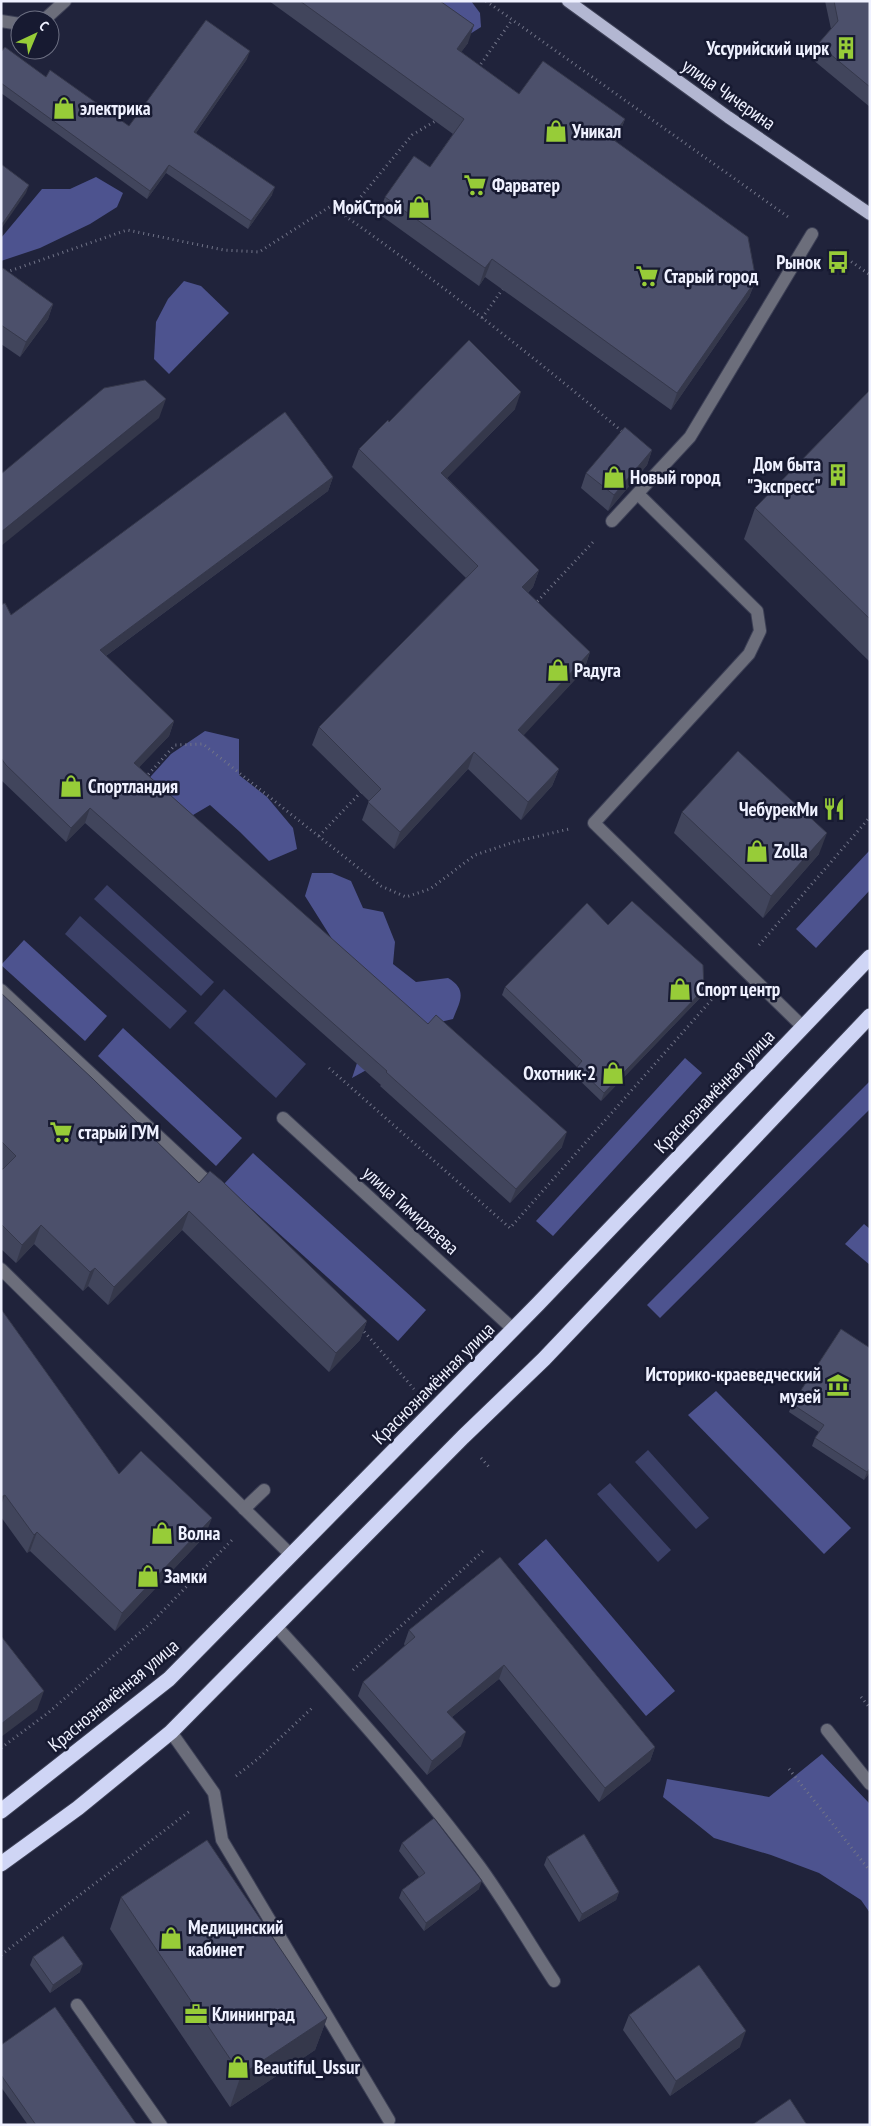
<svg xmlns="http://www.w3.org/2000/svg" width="871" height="2126" font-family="'PT Sans Narrow',sans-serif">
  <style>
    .green { fill: #3b4067 }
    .forest { fill: #4d538f }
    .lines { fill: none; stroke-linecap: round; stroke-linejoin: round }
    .minor-casing { stroke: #3d4056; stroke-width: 14 }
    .major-casing { stroke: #3d4056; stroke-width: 14 }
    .highway-casing { stroke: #3d4056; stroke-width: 17 }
    .path { stroke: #717488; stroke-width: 3; stroke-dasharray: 1 4; stroke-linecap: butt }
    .minor { stroke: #6c6e7b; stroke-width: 12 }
    .major { stroke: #b3b7d2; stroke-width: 12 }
    .highway { stroke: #cfd5f5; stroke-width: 15 }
    .wall { fill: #41455c }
    .shaded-wall { fill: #35384b }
    .building { fill: #4c506b; stroke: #35384b }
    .labels { text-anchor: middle; stroke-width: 5; stroke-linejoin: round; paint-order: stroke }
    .poi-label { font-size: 19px; font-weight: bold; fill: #eff1ff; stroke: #171a31; text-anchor: start }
    .street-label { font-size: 19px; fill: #eff1ff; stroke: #171a31 }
  </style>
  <rect width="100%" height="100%" fill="#20233b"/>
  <g class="green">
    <polygon points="107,885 214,982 201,996 94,899"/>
    <polygon points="80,916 187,1011 170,1029 65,934"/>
    <polygon points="224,989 306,1064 276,1098 194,1023"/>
    <polygon points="648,1450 709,1518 696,1529 635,1462"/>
    <polygon points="610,1483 671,1550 658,1562 597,1494"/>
  </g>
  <g class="forest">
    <polygon points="425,1 471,1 480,13 481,27 470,34"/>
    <polygon points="96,177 123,193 117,207 90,224 40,248 1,261 1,238 42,189 70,189"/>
    <polygon points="184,281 201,286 229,313 169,374 154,359 156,322 168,299"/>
    <polygon points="205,731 239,739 239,775 267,797 293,828 297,849 269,861 240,832 210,805 188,818 143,785 171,754"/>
    <polygon points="870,850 870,890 816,948 796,929"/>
    <path d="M312 873H332L351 881 363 908 383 912 395 942 393 964 416 982 448 978C468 990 460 1001 453 1019L423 1026 397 1053 352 1078 359 1057 332 939 305 896Z"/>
    <polygon points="24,940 107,1016 85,1041 1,965"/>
    <polygon points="123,1028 242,1138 216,1166 98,1056"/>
    <polygon points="685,1058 702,1073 553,1236 536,1221"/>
    <polygon points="870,1081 870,1109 660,1318 647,1305"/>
    <polygon points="253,1153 426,1310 398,1341 224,1184"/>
    <polygon points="864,1224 870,1229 870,1265 845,1244"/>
    <polygon points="716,1391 851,1528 824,1554 688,1415"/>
    <polygon points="546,1539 675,1691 646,1716 518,1564"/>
    <polygon points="822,1754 870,1804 870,1913 861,1900 819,1873 771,1855 714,1838 663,1797 667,1779 769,1797"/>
  </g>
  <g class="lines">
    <defs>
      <g id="minor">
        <polyline points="44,20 65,1"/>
        <polyline points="1,21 20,24"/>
        <polyline points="638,494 757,611 760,631 749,654 594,823 803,1027"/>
        <polyline points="612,521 690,437 812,234"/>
        <polyline points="1,990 215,1189"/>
        <polyline points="283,1118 513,1329"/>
        <polyline points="1,1269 291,1555"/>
        <polyline points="244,1509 264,1490"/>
        <path d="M277 1627C347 1704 417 1782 480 1867 506 1903 529 1943 554 1981"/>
        <polyline points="827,1730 870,1784"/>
        <polyline points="171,1732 214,1793 222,1840 389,2120"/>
        <polyline points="77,2005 161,2125"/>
      </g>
      <polyline id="major" points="568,1 728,117 870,214"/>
      <g id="highway">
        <polyline points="1,1811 169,1679 538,1304 870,957"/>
        <polyline points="1,1864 78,1808 171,1732 463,1437 544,1359 870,1016"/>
      </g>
    </defs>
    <use href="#minor" class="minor-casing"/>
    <use href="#major" class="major-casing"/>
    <use href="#highway" class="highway-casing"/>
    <g class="path">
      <polyline points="486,1 791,219"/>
      <polyline points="478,68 512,20"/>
      <polyline points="345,216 412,135 437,120"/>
      <polyline points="835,250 870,275"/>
      <path d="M1 274 127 230 224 250 259 252 331 206C432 277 531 354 625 434"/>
      <polyline points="482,318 505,286"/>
      <polyline points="534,605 595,540"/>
      <polyline points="145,778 175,745 203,744 381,886 406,897 430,889 475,855 514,842 569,829"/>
      <polyline points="319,836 362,791"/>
      <polyline points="759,945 870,817"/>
      <polyline points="329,1068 510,1228 722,988"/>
      <polyline points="361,1328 414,1389"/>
      <polyline points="481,1458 490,1468"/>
      <polyline points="353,1670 484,1550"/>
      <polyline points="861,1697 870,1708"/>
      <polyline points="1,1748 48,1713 152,1622 234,1538"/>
      <polyline points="789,1769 870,1871"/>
      <polyline points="236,1776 259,1758 312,1708"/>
      <polyline points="1,1955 190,1811"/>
    </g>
    <use href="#minor" class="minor"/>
    <use href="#major" class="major"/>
    <use href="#highway" class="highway"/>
  </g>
  <g class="wall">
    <polygon points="269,1 440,1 468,43 461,52 519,94 625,119 618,137 615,141 756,280 749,297 671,410 485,277 479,286 379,214 385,197 430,167 453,134"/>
    <polygon points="825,1 870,1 870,107 812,59 818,44 831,29"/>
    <polygon points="1,52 46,77 129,126 247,59 196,133 272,195 248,229 166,173 147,199 1,93"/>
    <polygon points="1,271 53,304 48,319 20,357 1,344"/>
    <polygon points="870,390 870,662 744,539 755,508"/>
    <polygon points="515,409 447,478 539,570 533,587 528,593 590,652 584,670 523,735 559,769 552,786 521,820 468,769 394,849 362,820 369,801 312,745 319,727 466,578 352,467 359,449 389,422"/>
    <polygon points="652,450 647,465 608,511 581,488 586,473"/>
    <polygon points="333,477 328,491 106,656 174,721 169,736 139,767 562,1147 510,1203 380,1086 381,1085 85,823 66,842 1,780 1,605 11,615"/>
    <polygon points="682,812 819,854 763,918 674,833"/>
    <polygon points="608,925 704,989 701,997 601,1101 574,1075 577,1067 502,995 505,987"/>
    <polygon points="1,993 199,1183 367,1321 360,1340 329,1372 182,1230 108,1305 88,1286 83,1291 34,1244 16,1263 1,1249 1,1171 3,1169 1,1167"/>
    <polygon points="1,1309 119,1474 205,1536 115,1631 30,1551 27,1553 1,1517"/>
    <polygon points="841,1329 870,1472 864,1480 812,1446 815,1438 819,1432 789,1412 792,1404"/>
    <polygon points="500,1557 655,1747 650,1761 599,1802 499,1679 452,1717 461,1746 427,1775 358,1696 363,1682 405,1646 404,1644 409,1630"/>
    <polygon points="402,1843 479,1889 424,1931 399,1898 402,1890 419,1877 399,1851"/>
    <polygon points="547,1857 619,1892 616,1900 579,1922 544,1865"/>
    <polygon points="121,1897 327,2018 315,2050 230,2107 110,1929"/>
    <polygon points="33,1957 80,1972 50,1993 30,1965"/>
    <polygon points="629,2015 740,2047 670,2096 623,2030"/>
    <polygon points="1,2045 137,2125 28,2125 1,2087"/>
  </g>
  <g class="shaded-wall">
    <polygon points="474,25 468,43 451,66 457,49"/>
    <polygon points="250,51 247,59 191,140 194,132"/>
    <polygon points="625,119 618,137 605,156 611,138"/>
    <polygon points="169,165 166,173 147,199 150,191"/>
    <polygon points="29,185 26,193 1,229 3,223"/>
    <polygon points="275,187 272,195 248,229 251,221"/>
    <polygon points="492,259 485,277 479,286 485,268"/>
    <polygon points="756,280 749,297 671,410 677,393"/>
    <polygon points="53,304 48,319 20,357 26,342"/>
    <polygon points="521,392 515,409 435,490 441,473"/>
    <polygon points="166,399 159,418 1,546 1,532"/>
    <polygon points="652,450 647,465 608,511 614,495"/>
    <polygon points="333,477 328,491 95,664 100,650"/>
    <polygon points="539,570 533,587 516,605 522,587"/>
    <polygon points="590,652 584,670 512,748 518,730"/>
    <polygon points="174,721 169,736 129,778 134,763"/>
    <polygon points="474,752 468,769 394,849 400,832"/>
    <polygon points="559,769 552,786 521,820 528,802"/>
    <polygon points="90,808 85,823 66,842 71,828"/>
    <polygon points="827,833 819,854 763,918 771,896"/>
    <polygon points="704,989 701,997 601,1101 604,1093"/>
    <polygon points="567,1132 562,1147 510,1203 516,1189"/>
    <polygon points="189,1211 182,1230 108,1305 114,1287"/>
    <polygon points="41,1225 34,1244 16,1263 22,1245"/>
    <polygon points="95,1268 88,1286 83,1291 90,1272"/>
    <polygon points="367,1321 360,1340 329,1372 336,1353"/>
    <polygon points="870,1468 870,1472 864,1480 867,1472"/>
    <polygon points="5,1495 1,1505 1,1497"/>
    <polygon points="212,1518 205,1536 115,1631 122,1613"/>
    <polygon points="37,1532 30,1551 27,1553 34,1535"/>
    <polygon points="504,1665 499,1679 442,1725 447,1712"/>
    <polygon points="44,1691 37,1710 1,1737 1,1724"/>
    <polygon points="466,1732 461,1746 427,1775 432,1761"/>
    <polygon points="655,1747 650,1761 599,1802 605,1788"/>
    <polygon points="482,1881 479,1889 424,1931 426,1923"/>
    <polygon points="619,1892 616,1900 579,1922 582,1914"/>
    <polygon points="83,1964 80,1972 50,1993 53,1985"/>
    <polygon points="327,2018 315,2050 230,2107 241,2075"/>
    <polygon points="746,2031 740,2047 670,2096 676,2081"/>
  </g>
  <g class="building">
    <polygon points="300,1 440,1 474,25 457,49 519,94 543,61 625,119 611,138 748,237 756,280 677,393 492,259 485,268 385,197 414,156 430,167 464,119"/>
    <polygon points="834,1 870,1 870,87 818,44 838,21"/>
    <polygon points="206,20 250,51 194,132 275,187 251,221 169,165 150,191 1,83 1,52 5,47 46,77 50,70 129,126"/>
    <polygon points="1,164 29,185 3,223 1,222"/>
    <polygon points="3,268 53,304 26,342 1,325 1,271"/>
    <polygon points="469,340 521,392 441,473 539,570 522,587 590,652 518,730 559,769 528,802 474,752 400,832 368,802 381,789 319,727 478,566 359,449 388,420 389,422"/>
    <polygon points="145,380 166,399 1,532 1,474 104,388"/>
    <polygon points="870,390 870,619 755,508"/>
    <polygon points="285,412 333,477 100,650 174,721 134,763 428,1024 436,1015 567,1132 516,1189 386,1072 387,1071 90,808 71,828 6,765 1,758 1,605 5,603 11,615"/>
    <polygon points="625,427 652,450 614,495 586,473"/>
    <polygon points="738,751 827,833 771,896 682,812"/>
    <polygon points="632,901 703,965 704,989 604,1093 577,1067 582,1061 505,987 587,903 608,925"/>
    <polygon points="1,993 92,1078 199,1183 210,1171 222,1181 367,1321 336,1353 189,1211 114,1287 95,1268 90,1272 41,1225 22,1245 1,1224 1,1171 16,1156 1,1141"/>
    <polygon points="1,1309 119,1474 141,1451 212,1518 122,1613 37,1532 34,1535 5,1495 1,1497"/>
    <polygon points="841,1329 870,1348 870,1468 867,1472 815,1438 824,1425 792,1404"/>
    <polygon points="500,1557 655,1747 605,1788 504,1665 447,1712 466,1732 432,1761 363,1682 415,1637 409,1630"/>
    <polygon points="1,1636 44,1691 1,1724"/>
    <polygon points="434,1818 482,1881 426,1923 402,1890 425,1873 402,1843"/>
    <polygon points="584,1834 619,1892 582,1914 547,1857"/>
    <polygon points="207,1840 327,2018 241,2075 121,1897"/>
    <polygon points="63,1936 83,1964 53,1985 33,1957"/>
    <polygon points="699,1965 746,2031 676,2081 629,2015"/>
    <polygon points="55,2007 137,2125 36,2125 1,2075 1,2045"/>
    <polygon points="790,2099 807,2125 752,2125"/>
  </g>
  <defs>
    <symbol id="building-bare" viewBox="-9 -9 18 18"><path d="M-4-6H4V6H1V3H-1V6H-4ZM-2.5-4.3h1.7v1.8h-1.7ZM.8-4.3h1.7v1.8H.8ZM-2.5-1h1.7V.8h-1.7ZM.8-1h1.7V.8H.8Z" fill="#97cc38" stroke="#171a31" stroke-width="2.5" paint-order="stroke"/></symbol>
    <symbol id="shop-bare" viewBox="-9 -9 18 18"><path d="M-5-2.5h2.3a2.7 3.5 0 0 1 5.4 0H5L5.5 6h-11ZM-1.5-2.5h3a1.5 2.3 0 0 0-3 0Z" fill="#97cc38" stroke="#171a31" stroke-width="2.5" paint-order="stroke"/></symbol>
    <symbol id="supermarket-bare" viewBox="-9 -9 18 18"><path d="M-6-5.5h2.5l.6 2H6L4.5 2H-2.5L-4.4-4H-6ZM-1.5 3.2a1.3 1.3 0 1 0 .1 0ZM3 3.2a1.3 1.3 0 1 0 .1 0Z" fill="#97cc38" stroke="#171a31" stroke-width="2.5" paint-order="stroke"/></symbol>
    <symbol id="bus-bare" viewBox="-9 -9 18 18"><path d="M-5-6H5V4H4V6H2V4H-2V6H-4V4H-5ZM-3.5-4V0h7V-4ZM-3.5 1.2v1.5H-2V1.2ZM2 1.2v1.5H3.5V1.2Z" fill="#97cc38" stroke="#171a31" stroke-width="2.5" paint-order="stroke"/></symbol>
    <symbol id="restaurant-bare" viewBox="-9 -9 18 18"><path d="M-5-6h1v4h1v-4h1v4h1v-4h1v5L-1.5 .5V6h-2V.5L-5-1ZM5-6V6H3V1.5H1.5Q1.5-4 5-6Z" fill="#97cc38" stroke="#171a31" stroke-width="2.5" paint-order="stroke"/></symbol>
    <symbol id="museum-bare" viewBox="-9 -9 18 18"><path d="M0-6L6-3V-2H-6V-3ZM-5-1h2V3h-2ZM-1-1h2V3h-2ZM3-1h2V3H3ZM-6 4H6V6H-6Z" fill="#97cc38" stroke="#171a31" stroke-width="2.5" paint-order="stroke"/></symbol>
    <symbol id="office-bare" viewBox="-9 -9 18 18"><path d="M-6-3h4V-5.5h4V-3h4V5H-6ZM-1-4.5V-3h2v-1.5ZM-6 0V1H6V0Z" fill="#97cc38" stroke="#171a31" stroke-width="2.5" paint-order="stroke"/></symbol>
  </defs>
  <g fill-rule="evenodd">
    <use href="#building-bare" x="830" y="32" width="32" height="32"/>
    <use href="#shop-bare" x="48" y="92" width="32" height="32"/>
    <use href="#shop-bare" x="540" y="115" width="32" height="32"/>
    <use href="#supermarket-bare" x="459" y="169" width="32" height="32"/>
    <use href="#shop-bare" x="403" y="191" width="32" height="32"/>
    <use href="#bus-bare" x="822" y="246" width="32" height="32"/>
    <use href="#supermarket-bare" x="631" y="260" width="32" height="32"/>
    <use href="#building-bare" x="822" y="459" width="32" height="32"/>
    <use href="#shop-bare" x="598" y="461" width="32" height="32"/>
    <use href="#shop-bare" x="542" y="654" width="32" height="32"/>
    <use href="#shop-bare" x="55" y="770" width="32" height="32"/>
    <use href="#restaurant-bare" x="818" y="793" width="32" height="32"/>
    <use href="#shop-bare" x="741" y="835" width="32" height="32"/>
    <use href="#shop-bare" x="664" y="973" width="32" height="32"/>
    <use href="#shop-bare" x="597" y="1057" width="32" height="32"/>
    <use href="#supermarket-bare" x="45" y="1116" width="32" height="32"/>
    <use href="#museum-bare" x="822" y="1369" width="32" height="32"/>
    <use href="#shop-bare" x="146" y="1517" width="32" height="32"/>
    <use href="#shop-bare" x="132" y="1560" width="32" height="32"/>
    <use href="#shop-bare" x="155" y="1922" width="32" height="32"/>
    <use href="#office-bare" x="180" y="1998" width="32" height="32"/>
    <use href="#shop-bare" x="222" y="2051" width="32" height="32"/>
  </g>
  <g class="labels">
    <g class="poi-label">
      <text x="829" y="55" text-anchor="end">Уссурийский цирк</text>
      <text x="80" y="115">электрика</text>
      <text x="572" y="138">Уникал</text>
      <text x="492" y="192">Фарватер</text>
      <text x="402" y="214" text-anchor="end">МойСтрой</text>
      <text x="821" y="269" text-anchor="end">Рынок</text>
      <text x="664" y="283">Старый город</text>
      <text x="821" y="471" text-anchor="end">Дом быта<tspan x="821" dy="22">"Экспресс"</tspan></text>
      <text x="630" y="484">Новый город</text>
      <text x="574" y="677">Радуга</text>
      <text x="88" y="793">Спортландия</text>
      <text x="818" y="816" text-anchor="end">ЧебурекМи</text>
      <text x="774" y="858">Zolla</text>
      <text x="696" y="996">Спорт центр</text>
      <text x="596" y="1080" text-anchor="end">Охотник-2</text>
      <text x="78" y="1139">старый ГУМ</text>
      <text x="821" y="1381" text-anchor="end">Историко-краеведческий<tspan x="821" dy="22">музей</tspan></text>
      <text x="178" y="1540">Волна</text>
      <text x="164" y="1583">Замки</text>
      <text x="188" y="1934">Медицинский<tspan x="188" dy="22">кабинет</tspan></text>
      <text x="212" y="2021">Клининград</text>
      <text x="254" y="2074">Beautiful_Ussur</text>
    </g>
    <g class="street-label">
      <text transform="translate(729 94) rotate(35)" y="7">улица Чичерина</text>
      <text transform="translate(714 1091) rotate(-46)" y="7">Краснознамённая улица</text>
      <text transform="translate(411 1210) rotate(42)" y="7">улица Тимирязева</text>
      <text transform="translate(433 1383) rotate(-45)" y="7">Краснознамённая улица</text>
      <text transform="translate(113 1695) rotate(-40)" y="7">Краснознамённая улица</text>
    </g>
  </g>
  <rect width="871" height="2126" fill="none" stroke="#eff1ff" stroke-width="5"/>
  <g transform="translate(35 35) rotate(44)"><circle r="24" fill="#171a31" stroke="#6d7083"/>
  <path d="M0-4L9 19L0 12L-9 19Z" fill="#97cc38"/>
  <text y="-8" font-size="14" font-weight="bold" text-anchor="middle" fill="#eff1ff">С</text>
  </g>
</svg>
